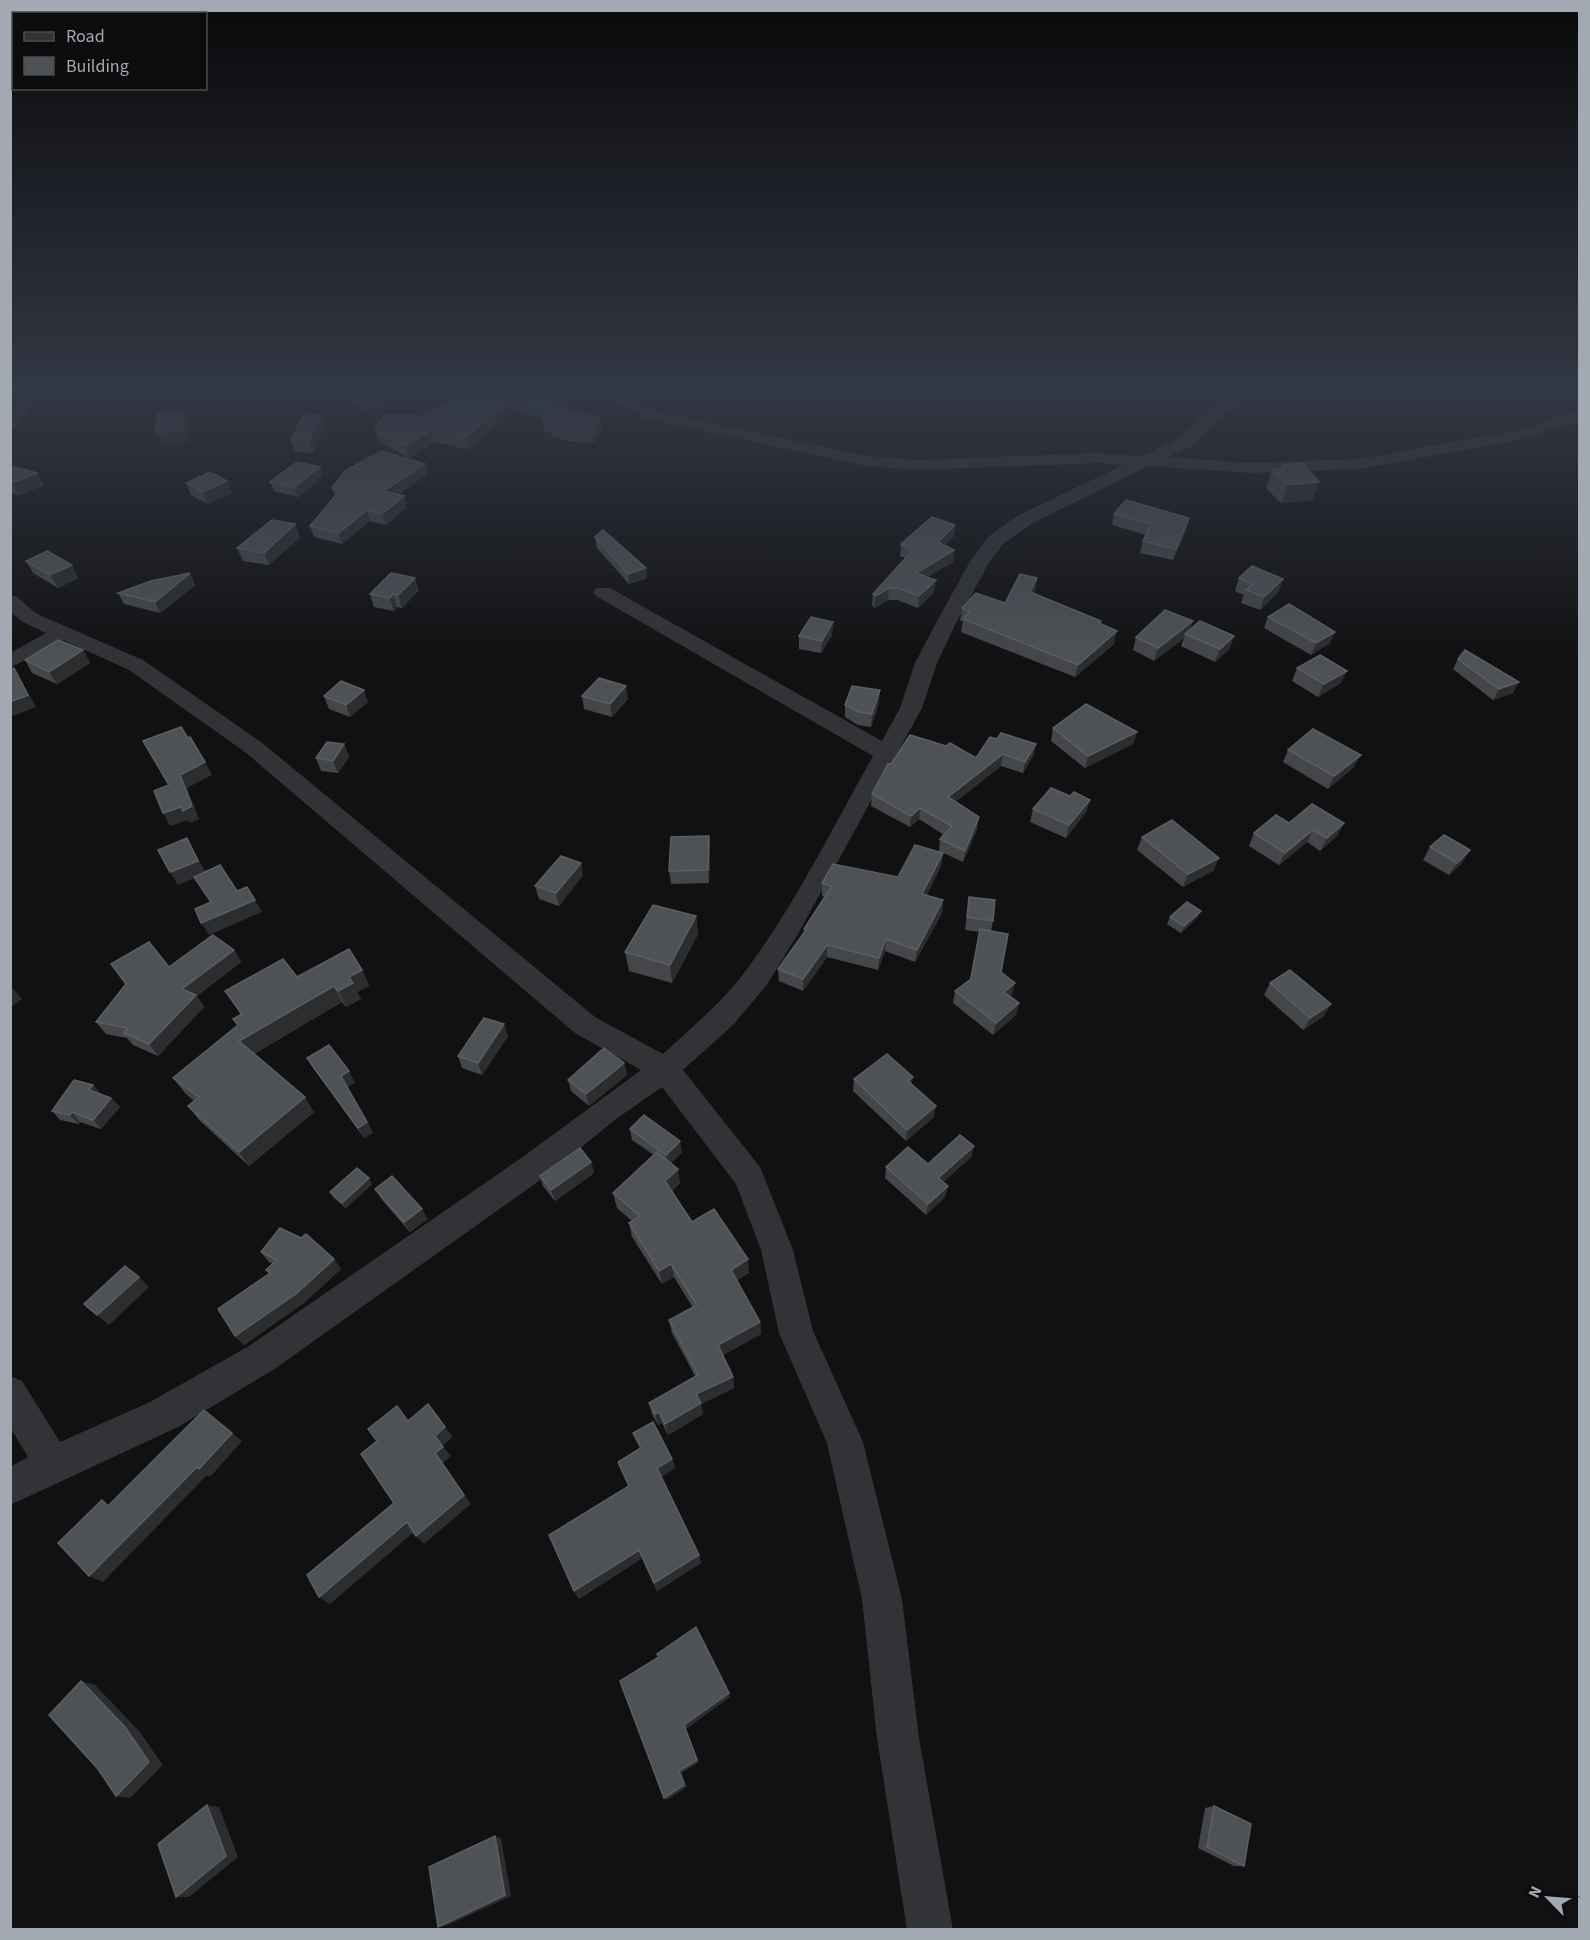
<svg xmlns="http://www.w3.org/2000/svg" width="1590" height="1940" font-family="'Source Sans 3',sans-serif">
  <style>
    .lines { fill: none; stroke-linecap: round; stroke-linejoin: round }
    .minor { fill: #323337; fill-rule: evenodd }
    .wall { fill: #44464a }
    .shaded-wall { fill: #2b2d2f }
    .building { fill: #4e5155; stroke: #5b5f64; stroke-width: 1.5 }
  </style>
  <rect width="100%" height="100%" fill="#111112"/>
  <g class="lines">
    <g class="minor">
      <polygon points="28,388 44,388 16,428 10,429 10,412"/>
      <path d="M589 388H609L655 411 866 456 918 460 1098 453 1143 456 1180 438 1214 405 1236 394 1256 388H1282L1280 391 1248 400 1226 411 1192 446 1167 457 1252 463 1359 459 1520 430 1580 409V420L1524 439 1359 469 1252 473 1148 466 1031 524 1003 544 990 561 956 623 937 663 922 708 798 934 766 986 733 1025 683 1070 760 1167 793 1250 813 1331 863 1442 902 1599 919 1738 953 1930H907L877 1738 862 1599 827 1443 779 1333 761 1250 736 1184 662 1087 616 1119 546 1176 273 1370 176 1428 10 1505V1467L28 1457 10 1427V1376L22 1381 60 1442 150 1402 249 1346 524 1156 641 1070 575 1033 245 752 129 670 63 640 10 668V653L46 633 23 622 10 612V595L17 597 37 614 143 660 261 742 595 1017 663 1054C692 1027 723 1002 747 969 796 903 833 827 873 756L596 596 593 592 596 588H610L882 741 900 708 915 663 936 623 971 560 989 536 1017 516 1123 465 1098 463 918 470 866 466 644 418Z"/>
    </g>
  </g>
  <g class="wall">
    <polygon points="340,388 386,388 388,389 392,401 366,411 343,398"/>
    <polygon points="490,393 567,399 569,410 600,419 602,429 593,443 569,441 552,436 552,433 544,431 542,421 544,420 514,411 467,449 434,442 408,458 379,441 375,429 423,416"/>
    <polygon points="321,415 325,427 313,453 295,452 291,440"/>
    <polygon points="1282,465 1319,482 1312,500 1281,503 1266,488 1272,470 1281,469"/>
    <polygon points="10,466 44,485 19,495 10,493"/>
    <polygon points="427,474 398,495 407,507 386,525 370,521 342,544 314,537 310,526 335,496 332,488"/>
    <polygon points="323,476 298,497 274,491 270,482"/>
    <polygon points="186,483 232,493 208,504 191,495"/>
    <polygon points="1114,514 1186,530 1173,560 1140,553 1143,541 1146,535 1112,525"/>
    <polygon points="954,536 945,545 954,550 953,562 927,577 934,592 918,608 897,600 888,600 874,608 872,605 873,594 905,558 900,556 901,544"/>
    <polygon points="300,537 269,565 243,561 237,548"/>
    <polygon points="595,537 647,578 629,584 597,548"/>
    <polygon points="26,561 78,578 58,588 33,573"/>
    <polygon points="190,573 195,585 160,613 124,604 118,593"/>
    <polygon points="1037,578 1035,590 1034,593 1101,621 1101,624 1114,644 1075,677 961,632 963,621 960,621 962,608 1005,603"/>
    <polygon points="1239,578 1279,591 1260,610 1241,603 1244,595 1235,591"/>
    <polygon points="419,590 402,608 397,607 394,611 374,607 370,594"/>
    <polygon points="1268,617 1330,643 1311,655 1264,628"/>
    <polygon points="833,622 832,635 821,653 799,649 799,636"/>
    <polygon points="1191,628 1230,648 1215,662 1181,646 1184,638 1154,661 1133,650 1136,637"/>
    <polygon points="83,650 90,663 57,684 32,673 25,660"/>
    <polygon points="1458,659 1513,693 1493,700 1453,669"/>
    <polygon points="1297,668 1341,683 1318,697 1292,681"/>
    <polygon points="324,696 368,702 350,717 329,709"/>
    <polygon points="582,696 628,699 612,717 584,709"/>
    <polygon points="879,703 871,727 858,725 845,717 845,705"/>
    <polygon points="1053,728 1137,732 1133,744 1085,768 1051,741"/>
    <polygon points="997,739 1036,744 1033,756 1023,773 1001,766 955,802 979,817 977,829 963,862 939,851 940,839 944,835 919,819 910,827 871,806 872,794 976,758"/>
    <polygon points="344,744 349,757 338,773 321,771 316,758"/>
    <polygon points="1288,750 1354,767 1328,789 1283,762"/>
    <polygon points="1070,796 1090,800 1086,812 1066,838 1030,822 1033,809"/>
    <polygon points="1289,823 1344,823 1337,836 1320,851 1307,842 1279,865 1249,846 1254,833"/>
    <polygon points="1142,837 1214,870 1183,887 1137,850"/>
    <polygon points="1430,847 1462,863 1449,875 1423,860"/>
    <polygon points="710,848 709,883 671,884 669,871"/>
    <polygon points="943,853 941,866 926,896 943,900 942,913 915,962 885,951 878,970 827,957 803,991 779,981 778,969 804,934 804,929 825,897 822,896 822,883 898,877"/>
    <polygon points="583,875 559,906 539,899 535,886"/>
    <polygon points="969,897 993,921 991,931 1001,972 1012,995 1010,996 1019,1003 1016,1015 993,1035 953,1003 955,991 970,979 979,932 965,930"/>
    <polygon points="696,916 698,934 672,983 629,971 625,952"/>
    <polygon points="1170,917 1198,917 1181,933 1167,924"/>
    <polygon points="234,950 241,962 197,996 204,1007 158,1056 133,1045 127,1038 106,1034 96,1022 126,984 111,964 169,967"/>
    <polygon points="362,970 369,986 357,992 361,999 346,1007 342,1002 254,1054 314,1112 249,1166 199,1120 188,1106 194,1101 185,1093 173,1078 238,1026 233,1019 241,1015 225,991 297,977"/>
    <polygon points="1270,983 1324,1016 1303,1030 1264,995"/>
    <polygon points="508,1036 482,1075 462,1068 458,1056"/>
    <polygon points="307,1058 355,1082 347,1087 373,1133 364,1138 313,1068"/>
    <polygon points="624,1063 627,1075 589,1106 571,1091 568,1080"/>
    <polygon points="854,1079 912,1085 934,1117 906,1141 853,1091"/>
    <polygon points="93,1085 101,1094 111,1098 120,1107 101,1129 80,1122 79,1124 60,1120 52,1111"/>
    <polygon points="630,1129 682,1152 671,1163 680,1183 672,1191 692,1222 749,1273 737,1280 760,1322 761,1334 723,1355 733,1377 734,1388 701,1404 703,1414 668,1435 662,1423 658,1425 652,1414 649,1403 695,1376 672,1333 669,1320 693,1308 674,1277 662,1284 632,1237 629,1223 632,1221 617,1208 613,1193 654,1155 632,1140"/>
    <polygon points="974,1146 971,1157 943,1182 948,1186 945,1197 926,1215 885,1178 886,1167 928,1164"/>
    <polygon points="591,1162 594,1173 555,1201 543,1186 540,1176"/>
    <polygon points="372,1184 346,1208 334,1198 330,1192"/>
    <polygon points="375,1189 428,1219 410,1232 382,1200"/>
    <polygon points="261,1252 341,1269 305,1302 244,1345 235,1336 270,1274 266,1270 273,1264 269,1262"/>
    <polygon points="633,1433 672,1459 675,1468 661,1477 699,1555 701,1563 657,1591 642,1558 579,1599 574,1591 629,1486 618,1462 640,1448"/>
    <polygon points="1214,1806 1244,1866 1234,1866 1198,1848 1205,1808"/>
  </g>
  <g class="shaded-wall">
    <polygon points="388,389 392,401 366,411 363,399"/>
    <polygon points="567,399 569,410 552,422 550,410"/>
    <polygon points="512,400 514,411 467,449 465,437"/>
    <polygon points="183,410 188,422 187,442 161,445 156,433"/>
    <polygon points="321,415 325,427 313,453 309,441"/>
    <polygon points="600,419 602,429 593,443 591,433"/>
    <polygon points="431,430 434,442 408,458 405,446"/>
    <polygon points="425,464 427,474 387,502 383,491"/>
    <polygon points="320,467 323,476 298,497 294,487"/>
    <polygon points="37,473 44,485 19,495 12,483"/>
    <polygon points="227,481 232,493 208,504 203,492"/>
    <polygon points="1319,482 1312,500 1281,503 1287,485"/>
    <polygon points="404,496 407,507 386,525 382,514"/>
    <polygon points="367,510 370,521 342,544 339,533"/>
    <polygon points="1189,518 1186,530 1173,560 1176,549"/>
    <polygon points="295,524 300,537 269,565 264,553"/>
    <polygon points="955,525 954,536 937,553 938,542"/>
    <polygon points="954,550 953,562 915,584 916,573"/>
    <polygon points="72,565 78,578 58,588 50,575"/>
    <polygon points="646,568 647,578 629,584 628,574"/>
    <polygon points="190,573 195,585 160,613 155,602"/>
    <polygon points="415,578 419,590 402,608 398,595"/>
    <polygon points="1037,578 1035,590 1028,604 1030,592"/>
    <polygon points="1283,579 1279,591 1260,610 1264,597"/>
    <polygon points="936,580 934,592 918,608 919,596"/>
    <polygon points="889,588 888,600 874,608 875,596"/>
    <polygon points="393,594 397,607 394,611 390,598"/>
    <polygon points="1193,621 1189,634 1185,634 1184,638 1154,661 1158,648"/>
    <polygon points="833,622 832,635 821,653 822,641"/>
    <polygon points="1117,631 1114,644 1075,677 1078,665"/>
    <polygon points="1335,632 1330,643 1311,655 1316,643"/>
    <polygon points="1234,636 1230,648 1215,662 1220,649"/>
    <polygon points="83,650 90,663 57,684 49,672"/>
    <polygon points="14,668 36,707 10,717 10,702"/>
    <polygon points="1347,671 1341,683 1318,697 1324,684"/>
    <polygon points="1519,682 1513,693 1493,700 1499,689"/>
    <polygon points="626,686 628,699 612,717 610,704"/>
    <polygon points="364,690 368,702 350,717 346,705"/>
    <polygon points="880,690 879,703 871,727 872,714"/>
    <polygon points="1137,732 1133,744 1085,768 1088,756"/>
    <polygon points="344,744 349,757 338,773 333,761"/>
    <polygon points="1036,744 1033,756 1023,773 1025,762"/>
    <polygon points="1003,754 1001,766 946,809 948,797"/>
    <polygon points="1361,755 1354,767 1328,789 1334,776"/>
    <polygon points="205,762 212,775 187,788 199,819 190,823 188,820 170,826 163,813 180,775"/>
    <polygon points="1090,800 1086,812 1066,838 1069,825"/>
    <polygon points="920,808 919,819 910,827 911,816"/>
    <polygon points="979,817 977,829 963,862 965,851"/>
    <polygon points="1344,823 1337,836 1320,851 1327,838"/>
    <polygon points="1313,830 1307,842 1279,865 1285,853"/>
    <polygon points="709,836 710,848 709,883 708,870"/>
    <polygon points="187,838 206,873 178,885 170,872"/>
    <polygon points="1470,850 1462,863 1449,875 1457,863"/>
    <polygon points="943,853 941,866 921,907 922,894"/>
    <polygon points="1219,858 1214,870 1183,887 1188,874"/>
    <polygon points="581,863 583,875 559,906 556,893"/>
    <polygon points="255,900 262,912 209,935 201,923"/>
    <polygon points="943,900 942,913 915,962 917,950"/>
    <polygon points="1201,911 1198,917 1181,933 1184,926"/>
    <polygon points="696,916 698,934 672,983 670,965"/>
    <polygon points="886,939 885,951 878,970 879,958"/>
    <polygon points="827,945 827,957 803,991 803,979"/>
    <polygon points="234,950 241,962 197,996 204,1007 158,1056 149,1044 182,989"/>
    <polygon points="362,970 369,986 357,992 361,999 346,1007 338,991 349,977"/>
    <polygon points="1015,983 1012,995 1001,1004 1004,992"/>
    <polygon points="10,985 22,999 10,1008"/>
    <polygon points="334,986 342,1002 249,1057 239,1041"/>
    <polygon points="1019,1003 1016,1015 993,1035 996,1023"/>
    <polygon points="1331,1004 1324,1016 1303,1030 1310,1018"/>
    <polygon points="504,1024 508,1036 482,1075 478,1063"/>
    <polygon points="624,1063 627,1075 589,1106 586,1094"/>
    <polygon points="349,1071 355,1082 347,1087 341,1076"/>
    <polygon points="913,1077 911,1088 908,1081"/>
    <polygon points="93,1085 101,1094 89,1090"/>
    <polygon points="305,1097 314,1112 249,1166 239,1152"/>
    <polygon points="111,1098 120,1107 101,1129 93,1120"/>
    <polygon points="936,1106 934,1117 906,1141 907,1130"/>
    <polygon points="72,1112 80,1122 79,1124 70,1115"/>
    <polygon points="367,1122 373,1133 364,1138 358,1128"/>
    <polygon points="680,1141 682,1152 668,1166 666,1155"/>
    <polygon points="974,1146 971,1157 936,1189 938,1178"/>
    <polygon points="591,1162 594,1173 555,1201 551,1190"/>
    <polygon points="678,1169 680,1183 668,1195 665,1181"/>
    <polygon points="369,1178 372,1184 346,1208 342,1203"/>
    <polygon points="948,1186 945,1197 926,1215 928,1204"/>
    <polygon points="422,1209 428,1219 410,1232 404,1222"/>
    <polygon points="334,1259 341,1269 305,1302 244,1345 235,1336"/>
    <polygon points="748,1259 749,1273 732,1283 731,1270"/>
    <polygon points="671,1264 674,1277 662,1284 659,1271"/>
    <polygon points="139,1277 149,1287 109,1325 97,1315"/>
    <polygon points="760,1322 761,1334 720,1357 718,1345"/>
    <polygon points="733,1377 734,1388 701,1404 703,1414 668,1435 665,1424 696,1394"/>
    <polygon points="659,1412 662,1423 658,1425 655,1414"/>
    <polygon points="445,1427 453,1437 442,1446 435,1436"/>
    <polygon points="232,1433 242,1441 210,1477 207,1475 103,1582 89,1576 197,1467"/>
    <polygon points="443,1447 451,1456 443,1463 471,1504 424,1544 416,1536 435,1453"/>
    <polygon points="672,1459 675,1468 660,1478 657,1468"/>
    <polygon points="407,1522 415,1531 330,1604 319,1597"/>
    <polygon points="639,1550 642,1558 579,1599 574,1591"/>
    <polygon points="699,1555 701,1563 657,1591 654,1583"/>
    <polygon points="81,1681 95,1685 139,1731 163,1765 130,1798 116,1796"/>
    <polygon points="729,1693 730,1697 686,1729 699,1762 682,1773 687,1787 667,1800 664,1798 679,1771 684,1725"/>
    <polygon points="207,1805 219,1807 238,1857 189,1897 176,1897"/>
    <polygon points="495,1836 501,1838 511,1896 446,1926 438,1927"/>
  </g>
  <g class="building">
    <polygon points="343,388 386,388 388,389 363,399"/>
    <polygon points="476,388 490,393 497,388 529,388 567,399 550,410 512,400 465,437 431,430 405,446 375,429 386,414 423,416"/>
    <polygon points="560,408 600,419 591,433 568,431 550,426 553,424 542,421"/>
    <polygon points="183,410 182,430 156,433 157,414"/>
    <polygon points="321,415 309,441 291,440 303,416"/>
    <polygon points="381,451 425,464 383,491 404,496 382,514 367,510 339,533 310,526 341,489 332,488 345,471"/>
    <polygon points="297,462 320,467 294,487 270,482"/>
    <polygon points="1302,463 1319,482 1287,485 1272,470 1285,468 1282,465"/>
    <polygon points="10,466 37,473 12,483 10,483"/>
    <polygon points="210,472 227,481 203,492 186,483"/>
    <polygon points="1126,500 1189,518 1176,549 1143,541 1151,524 1114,514"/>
    <polygon points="932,517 955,525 938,542 954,550 916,573 936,580 919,596 898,588 889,588 875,596 873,594 913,550 901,544"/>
    <polygon points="272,520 295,524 264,553 237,548"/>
    <polygon points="603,530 646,568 628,574 595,537"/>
    <polygon points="47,551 72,565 50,575 26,561"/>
    <polygon points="1252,566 1283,579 1264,597 1246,590 1252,584 1239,578"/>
    <polygon points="190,573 155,602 118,593 151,581"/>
    <polygon points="391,573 415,578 398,595 393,594 390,598 370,594"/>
    <polygon points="1020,574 1037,578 1030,592 1101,621 1099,623 1117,631 1078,665 963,619 970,611 962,608 976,593 1005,603"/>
    <polygon points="1289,604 1335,632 1316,643 1268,617"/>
    <polygon points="1165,610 1193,621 1158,648 1136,637"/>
    <polygon points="811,617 833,622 822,641 799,636"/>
    <polygon points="1200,621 1234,636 1220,649 1185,634"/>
    <polygon points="58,640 83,650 49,672 25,660"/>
    <polygon points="1465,650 1519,682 1499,689 1458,659"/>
    <polygon points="1320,655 1347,671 1324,684 1297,668"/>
    <polygon points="14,668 28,695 10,702 10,670"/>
    <polygon points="599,678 626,686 610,704 582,696"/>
    <polygon points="341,681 364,690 346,705 324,696"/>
    <polygon points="852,686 880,690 872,714 859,712 845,705"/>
    <polygon points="1086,704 1137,732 1088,756 1053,728"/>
    <polygon points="181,727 188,738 190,737 205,762 180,775 192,806 183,811 181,807 163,813 154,791 169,785 143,741"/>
    <polygon points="1313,729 1361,755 1334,776 1288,750"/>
    <polygon points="1001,733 1036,744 1025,762 1003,754 948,797 979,817 965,851 940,839 952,826 920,808 911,816 872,794 888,764 891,764 910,735 946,746 950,743 976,758 990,737 997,739"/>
    <polygon points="327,742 344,744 333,761 316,758"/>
    <polygon points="1051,788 1070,796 1074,792 1090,800 1069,825 1033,809"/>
    <polygon points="1312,804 1344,823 1327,838 1313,830 1285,853 1254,833 1276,815 1289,823"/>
    <polygon points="1172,820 1219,858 1188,874 1142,837"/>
    <polygon points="1444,835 1470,850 1457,863 1430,847"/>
    <polygon points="709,836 708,870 669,871 671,837"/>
    <polygon points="187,838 198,861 170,872 158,850"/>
    <polygon points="915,845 943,853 922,894 943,900 917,950 886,939 879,958 827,945 803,979 778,969 806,930 804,929 832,886 822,883 833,864 898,877"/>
    <polygon points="561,856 581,863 556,893 535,886"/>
    <polygon points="220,865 237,891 247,887 255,900 201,923 195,909 211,902 194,877"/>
    <polygon points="969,897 995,900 993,921 967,917"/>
    <polygon points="1187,902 1201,911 1184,926 1170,917"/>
    <polygon points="653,905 696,916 670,965 625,952"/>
    <polygon points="980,929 1008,934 1001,972 1015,983 1004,992 1019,1003 996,1023 955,991 971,979"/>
    <polygon points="213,935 234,950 182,989 196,995 149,1044 124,1033 128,1028 96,1022 126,984 111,964 149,942 169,967"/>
    <polygon points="349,949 362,970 349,977 353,983 338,991 334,986 239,1041 305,1097 239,1152 188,1106 199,1097 173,1078 238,1025 233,1019 242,1014 225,991 283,959 297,977"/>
    <polygon points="1290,970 1331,1004 1310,1018 1270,983"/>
    <polygon points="484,1018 504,1024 478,1063 458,1056"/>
    <polygon points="329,1045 349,1071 341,1076 367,1122 358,1128 307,1058"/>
    <polygon points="604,1048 624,1063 586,1094 568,1080"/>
    <polygon points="887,1054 913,1077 908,1081 936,1106 907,1130 854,1079"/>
    <polygon points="74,1080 93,1085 89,1090 111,1098 93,1120 72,1112 70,1115 52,1111"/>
    <polygon points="644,1115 680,1141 666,1155 630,1129"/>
    <polygon points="960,1135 974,1146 938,1178 948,1186 928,1204 886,1167 908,1147 928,1164"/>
    <polygon points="580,1148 591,1162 551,1190 540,1176"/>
    <polygon points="657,1152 678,1169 665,1181 692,1222 714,1209 748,1259 731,1270 760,1322 718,1345 733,1377 696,1394 701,1403 665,1424 659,1412 655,1414 649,1403 698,1375 669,1320 697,1305 671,1264 659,1271 629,1223 640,1216 613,1193"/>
    <polygon points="357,1168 369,1178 342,1203 330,1192"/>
    <polygon points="392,1176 422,1209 404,1222 375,1189"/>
    <polygon points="280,1228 301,1238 306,1234 334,1259 297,1293 235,1336 218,1309 270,1273 266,1270 277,1260 261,1252"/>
    <polygon points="125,1266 139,1277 97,1315 84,1304"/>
    <polygon points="428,1404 445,1427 435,1436 443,1447 435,1453 464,1495 416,1536 407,1522 319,1597 307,1575 394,1503 361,1454 377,1441 368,1429 397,1406 408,1421"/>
    <polygon points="204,1410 232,1433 199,1469 197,1467 89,1576 58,1543 102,1500 108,1506"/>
    <polygon points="653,1422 672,1459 657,1468 699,1555 654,1583 639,1550 574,1591 549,1535 629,1486 618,1462 641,1448 633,1433"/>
    <polygon points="696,1627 729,1693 684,1725 697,1760 679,1771 684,1785 664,1798 620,1681 659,1657 657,1654"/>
    <polygon points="81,1681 125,1727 149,1762 116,1796 98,1769 49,1715"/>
    <polygon points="207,1805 226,1856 176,1897 158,1844"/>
    <polygon points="1214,1806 1251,1824 1244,1866 1207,1847"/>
    <polygon points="495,1836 505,1895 438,1927 429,1867"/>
  </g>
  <linearGradient id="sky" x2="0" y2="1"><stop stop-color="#09090a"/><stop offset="0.59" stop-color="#323844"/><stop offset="1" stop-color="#323844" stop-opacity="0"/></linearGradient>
  <rect width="1590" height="660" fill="url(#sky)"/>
  <rect width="1590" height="1940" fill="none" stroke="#a2a9b3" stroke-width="24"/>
  <rect x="12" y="12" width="195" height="78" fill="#0c0c0d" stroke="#484b4f" stroke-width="1.5"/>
  <rect x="24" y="32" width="30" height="9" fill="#323337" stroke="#484b4f" stroke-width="1.5"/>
  <text x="66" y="42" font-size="18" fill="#a2a9b3">Road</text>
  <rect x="24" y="57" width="30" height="18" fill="#4e5155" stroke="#484b4f" stroke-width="1.5"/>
  <text x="66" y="72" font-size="18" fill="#a2a9b3">Building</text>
  <g transform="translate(1548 1898) rotate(295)" stroke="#0c0c0d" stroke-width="4.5" paint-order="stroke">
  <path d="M0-4.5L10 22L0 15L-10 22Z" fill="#a2a9b3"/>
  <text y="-9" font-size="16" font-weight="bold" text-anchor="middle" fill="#a2a9b3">N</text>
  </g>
</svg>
